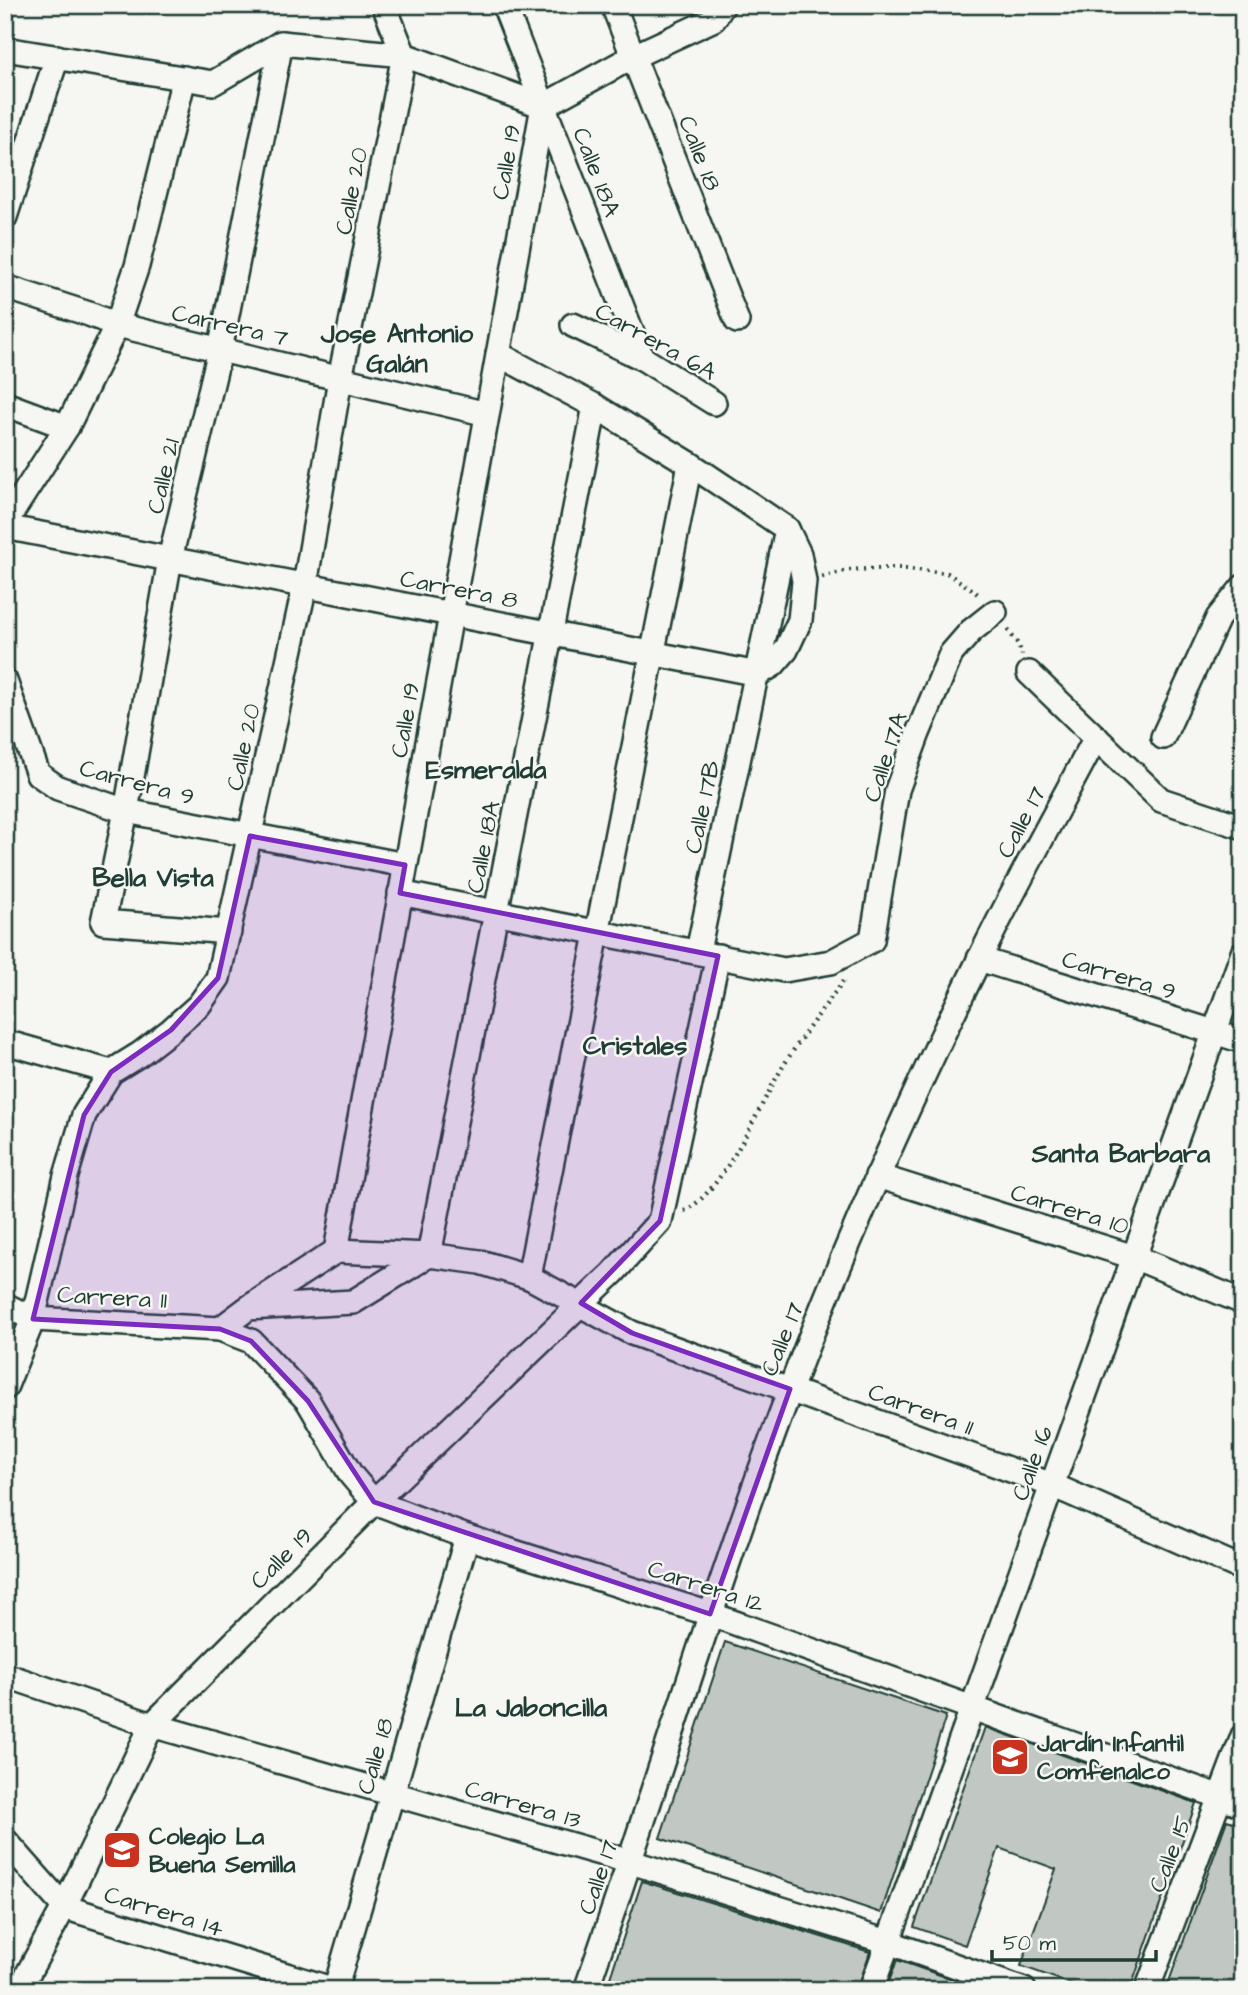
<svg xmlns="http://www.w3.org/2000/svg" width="1248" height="1995" font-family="'Architects Daughter',sans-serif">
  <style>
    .building { fill: #c1c8c3; stroke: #1f3d34; stroke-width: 2 }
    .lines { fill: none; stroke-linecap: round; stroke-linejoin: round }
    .minor-casing { stroke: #1f3d34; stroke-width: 28 }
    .path { stroke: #1f3d34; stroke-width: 4.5; stroke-dasharray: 2 5; stroke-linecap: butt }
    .minor { stroke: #f6f6f2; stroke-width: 23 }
    .marked { fill: #7b2cbf; fill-opacity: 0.2; stroke: #7b2cbf; stroke-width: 5; stroke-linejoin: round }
    .labels { text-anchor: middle; stroke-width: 5; stroke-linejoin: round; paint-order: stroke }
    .street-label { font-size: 24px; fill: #1f3d34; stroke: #f6f6f2 }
    .poi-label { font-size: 24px; font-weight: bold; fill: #1f3d34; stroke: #f6f6f2; text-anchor: start }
    .neighbourhood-label { font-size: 26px; font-weight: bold; fill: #1f3d34; stroke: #f6f6f2 }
  </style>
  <rect width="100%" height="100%" fill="#f6f6f2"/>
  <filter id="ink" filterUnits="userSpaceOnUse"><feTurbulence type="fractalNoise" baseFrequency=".0143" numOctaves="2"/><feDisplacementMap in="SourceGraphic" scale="14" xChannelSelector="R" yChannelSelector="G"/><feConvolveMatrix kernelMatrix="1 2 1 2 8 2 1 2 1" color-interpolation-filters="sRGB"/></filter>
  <g filter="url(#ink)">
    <g class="building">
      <polygon points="725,1642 946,1716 881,1913 660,1838"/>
      <polygon points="985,1727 1196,1803 1130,1990 1088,1990 1021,1966 1056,1869 999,1848 965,1945 914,1927"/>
      <polygon points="1227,1820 1243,1825 1243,1990 1166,1990"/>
      <polygon points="642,1881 870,1952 857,1990 606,1990"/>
      <polygon points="897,1960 977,1988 977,1990 886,1990"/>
    </g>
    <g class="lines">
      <defs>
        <g id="minor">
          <polyline points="384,5 404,55"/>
          <polyline points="504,5 642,358"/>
          <polyline points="613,5 737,321"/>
          <polyline points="5,49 213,83 281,43 404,55 543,106 634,56 714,19 723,5"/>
          <polyline points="5,217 57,57"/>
          <polyline points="5,287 89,314 117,325 487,414"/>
          <polyline points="573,325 642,358 714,403"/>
          <polyline points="498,354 595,406 690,464 787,529 799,554 804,581 800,620 786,650 773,665 758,674"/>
          <polyline points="5,404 67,427"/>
          <polyline points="5,523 67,427 117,325 137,266 184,78"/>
          <polyline points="5,527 758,674"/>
          <polyline points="1029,673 1161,800 1243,827"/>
          <polyline points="5,681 38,774 58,788 126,811 405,865"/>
          <polyline points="1163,737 1218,618 1243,587"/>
          <polyline points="400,893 784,970 831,962 872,940 897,790 918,733 951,654 971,631 995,612"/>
          <polyline points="229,932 103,922 126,811 170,559 220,350 281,43"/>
          <polyline points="698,951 787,529"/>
          <polyline points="979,959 1243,1041"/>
          <polyline points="5,1042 111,1072"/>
          <polyline points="877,1176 1134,1257 1243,1302"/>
          <polyline points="336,1251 543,106"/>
          <polyline points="336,1251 429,1255 595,406"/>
          <polyline points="529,1277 690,464"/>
          <polyline points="5,1305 33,1319 220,1329 251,1341 308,1401 351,1475 374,1502 467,1537 710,1614 1243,1805"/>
          <polyline points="251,1306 336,1251"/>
          <polyline points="220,1329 248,1308 353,1302 429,1255 480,1262 529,1277 632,1333 1052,1485 1243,1569"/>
          <polyline points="5,1388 33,1319 66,1176 84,1115 111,1072 140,1054 171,1030 199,1005 218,978 305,585 340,379 404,55"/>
          <polyline points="5,1675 152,1725 631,1862 888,1942 1024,1990"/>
          <polyline points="5,1840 64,1907 335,1990"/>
          <polyline points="19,1990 64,1907 152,1725 374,1502 613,1273 660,1221 718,956"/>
          <polyline points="335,1990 467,1537"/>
          <path d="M586 1990C656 1790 715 1587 790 1390 845 1244 910 1100 979 960 1016 884 1057 811 1096 737"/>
          <polyline points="871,1990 1243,953"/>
          <polyline points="1147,1990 1243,1736"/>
        </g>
      </defs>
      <use href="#minor" class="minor-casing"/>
      <g class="path">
        <polyline points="822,577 848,570 898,568 947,573 973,590 980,596"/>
        <polyline points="1008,630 1018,644 1022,655"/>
        <path d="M684 1211C723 1193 758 1108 781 1070 799 1039 822 1011 843 981"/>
      </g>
      <use href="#minor" class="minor"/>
    </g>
  </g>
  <path class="marked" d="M250 836 405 865 400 893 718 956 660 1221 581 1303 632 1333 790 1389 710 1614 374 1502 308 1401 251 1341 220 1329 33 1319 84 1115 111 1072 171 1030 218 978Z"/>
  <defs>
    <symbol id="school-square" viewBox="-11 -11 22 22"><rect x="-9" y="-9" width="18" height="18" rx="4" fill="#c8321e" stroke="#f6f6f2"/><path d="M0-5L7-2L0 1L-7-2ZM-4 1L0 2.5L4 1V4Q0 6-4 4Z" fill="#fff"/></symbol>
  </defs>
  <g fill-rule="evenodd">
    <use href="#school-square" x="988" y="1735" width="44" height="44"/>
    <use href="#school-square" x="100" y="1828" width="44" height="44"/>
  </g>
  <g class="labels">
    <g class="street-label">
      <text transform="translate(700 153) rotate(69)" y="8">Calle 18</text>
      <text transform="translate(506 162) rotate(-80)" y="8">Calle 19</text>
      <text transform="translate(597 172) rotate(69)" y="8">Calle 18A</text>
      <text transform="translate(351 191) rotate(-79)" y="8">Calle 20</text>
      <text transform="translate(230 325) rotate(13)" y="8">Carrera 7</text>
      <text transform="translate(656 341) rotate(29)" y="8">Carrera 6A</text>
      <text transform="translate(163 476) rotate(-77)" y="8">Calle 21</text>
      <text transform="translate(459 589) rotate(11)" y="8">Carrera 8</text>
      <text transform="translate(405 720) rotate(-80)" y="8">Calle 19</text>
      <text transform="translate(243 747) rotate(-78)" y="8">Calle 20</text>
      <text transform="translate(885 757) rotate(-72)" y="8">Calle 17A</text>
      <text transform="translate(137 782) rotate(15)" y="8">Carrera 9</text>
      <text transform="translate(702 807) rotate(-78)" y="8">Calle 17B</text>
      <text transform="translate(1021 822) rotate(-62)" y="8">Calle 17</text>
      <text transform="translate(483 847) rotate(-79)" y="8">Calle 18A</text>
      <text transform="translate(1119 975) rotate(17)" y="8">Carrera 9</text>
      <text transform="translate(1070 1209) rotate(17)" y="8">Carrera 10</text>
      <text transform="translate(112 1297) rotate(3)" y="8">Carrera 11</text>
      <text transform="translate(782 1339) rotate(-68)" y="8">Calle 17</text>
      <text transform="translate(921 1409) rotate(20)" y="8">Carrera 11</text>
      <text transform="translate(1032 1463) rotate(-70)" y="8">Calle 16</text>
      <text transform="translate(281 1558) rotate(-45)" y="8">Calle 19</text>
      <text transform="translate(706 1586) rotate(18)" y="8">Carrera 12</text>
      <text transform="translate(375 1756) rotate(-74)" y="8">Calle 18</text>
      <text transform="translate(523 1804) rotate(16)" y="8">Carrera 13</text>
      <text transform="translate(1170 1854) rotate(-69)" y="8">Calle 15</text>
      <text transform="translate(598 1877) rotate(-71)" y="8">Calle 17</text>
      <text transform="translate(164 1911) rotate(17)" y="8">Carrera 14</text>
    </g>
    <g class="poi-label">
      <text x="1037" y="1751">Jardín Infantil<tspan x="1037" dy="28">Comfenalco</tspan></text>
      <text x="149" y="1844">Colegio La<tspan x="149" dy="28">Buena Semilla</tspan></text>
    </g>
    <g class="neighbourhood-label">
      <text x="397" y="342">Jose Antonio<tspan x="397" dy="30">Galán</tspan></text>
      <text x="486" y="778">Esmeralda</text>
      <text x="153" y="886">Bella Vista</text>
      <text x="635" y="1054">Cristales</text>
      <text x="1121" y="1162">Santa Barbara</text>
      <text x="531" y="1716">La Jaboncilla</text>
    </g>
  </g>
  <rect width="1248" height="1995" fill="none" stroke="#f6f6f2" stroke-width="28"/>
  <rect x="14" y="14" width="1220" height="1967" fill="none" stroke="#1f3d34" stroke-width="2.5" filter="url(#ink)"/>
  <path d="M992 1950v10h164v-10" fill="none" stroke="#1f3d34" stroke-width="3.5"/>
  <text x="1003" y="1950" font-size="21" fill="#1f3d34" stroke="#f6f6f2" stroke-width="5" paint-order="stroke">50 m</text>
</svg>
